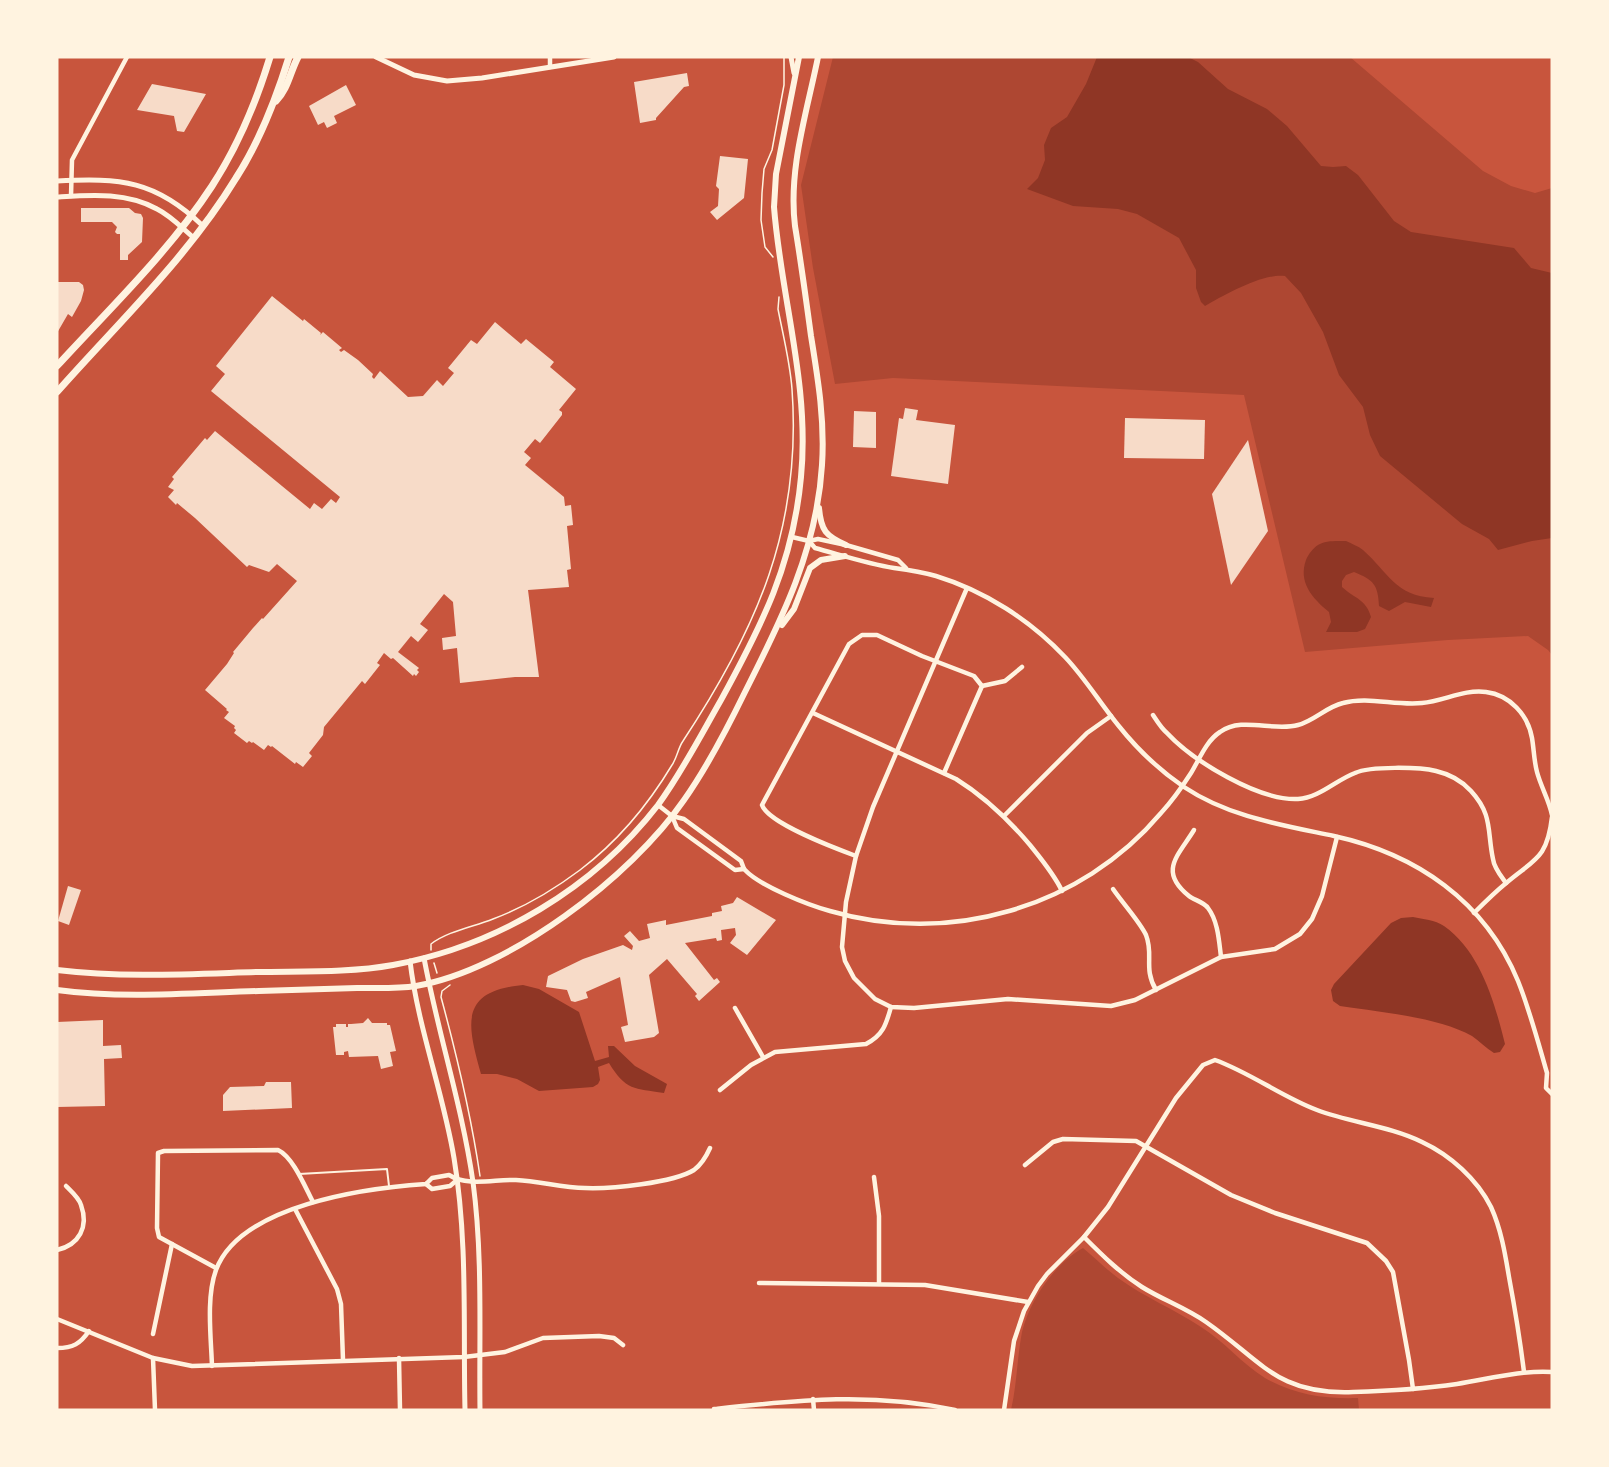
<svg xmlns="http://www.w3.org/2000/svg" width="1609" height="1467" font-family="'Alegreya Sans',sans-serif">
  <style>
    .green { fill: #ae4732 }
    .water { fill: #8f3625 }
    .building { fill: #f7dbc8 }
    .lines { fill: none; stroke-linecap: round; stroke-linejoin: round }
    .path { stroke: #fff3e0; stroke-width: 1.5 }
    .service { stroke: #fff3e0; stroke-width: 2 }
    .minor { stroke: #fff3e0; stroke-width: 4.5 }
    .tertiary { stroke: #fff3e0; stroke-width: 5 }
    .secondary { stroke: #fff3e0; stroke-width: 6 }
    .primary { stroke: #fff3e0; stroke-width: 7 }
  </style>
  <rect width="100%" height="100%" fill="#c8553d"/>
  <g class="green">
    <polygon points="833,57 1350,57 1483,171 1511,186 1535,193 1552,188 1552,655 1548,650 1528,636 1448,640 1305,652 1244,395 893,378 835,384 813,268 801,185"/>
    <path d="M1083 1248C1095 1258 1106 1269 1118 1278 1144 1297 1174 1309 1201 1327 1224 1341 1242 1364 1265 1378 1295 1395 1325 1399 1358 1398L1359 1410H1011C1017 1385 1017 1358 1022 1332 1030 1300 1054 1264 1083 1248Z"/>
  </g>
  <g class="water">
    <path d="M1097 57H1188L1198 62 1228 89 1267 109 1287 126 1321 166 1333 167 1346 166 1358 175 1394 221 1411 232 1514 248 1531 268 1552 273V538L1532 541 1498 550 1489 539 1462 524 1380 456 1370 435 1363 407 1339 375 1323 332 1301 293 1285 276C1263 273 1224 295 1205 306L1201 302 1196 288V270L1179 238 1137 214 1118 209 1073 206 1027 189 1038 178 1045 160 1044 145 1051 128 1067 117 1086 84Z"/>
    <path d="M1346 541C1352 544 1358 546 1363 550 1388 572 1395 596 1434 598L1431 607 1405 602 1389 611 1379 606C1378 585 1374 580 1354 572L1346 575 1342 581V587C1355 599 1366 599 1371 617L1365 629 1357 632H1326L1331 622 1329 612C1312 598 1298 582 1306 560 1308 555 1313 548 1318 545 1325 540 1338 541 1346 541Z"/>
    <path d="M1413 917C1423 919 1435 920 1444 926 1481 952 1495 1004 1505 1044L1500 1052 1494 1053C1486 1048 1479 1041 1472 1036 1438 1017 1379 1012 1340 1006L1333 1001 1331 990 1334 984 1391 923 1401 918Z"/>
    <path d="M523 985 539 989 579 1012 595 1061 609 1057 608 1046H614L635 1066 667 1084 664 1093C634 1088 626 1091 609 1063L598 1067 600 1080 598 1084 593 1087 539 1091 517 1079 497 1074H481C467 1024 459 991 523 985Z"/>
  </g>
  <g class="building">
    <polygon points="687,73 689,86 684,87 656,118 656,120 640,123 634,82"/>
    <polygon points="152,84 206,94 184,132 177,131 174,116 137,110"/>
    <polygon points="346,85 356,105 334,116 337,123 327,128 324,122 318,125 309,106"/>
    <polygon points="720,156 748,159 744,198 717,220 710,212 718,206 719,189 716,186"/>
    <polygon points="81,208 129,208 135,213 141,214 143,218 142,242 128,255 128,260 120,260 120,234 117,234 115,232 117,227 112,222 81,222"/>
    <polygon points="57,282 79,282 83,285 84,290 81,301 72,317 68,314 57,333"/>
    <polygon points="272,296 303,321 304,319 321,333 320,335 323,332 342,348 339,350 341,352 344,350 358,360 373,374 372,377 374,379 380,371 408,397 423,396 437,380 443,386 454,373 448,368 471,340 477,344 495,322 521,344 526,339 554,362 550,367 576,389 559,410 562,412 562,415 540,443 535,439 524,452 531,458 525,465 564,497 565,506 571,505 573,525 567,526 571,569 567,570 569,587 528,590 539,677 515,677 460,683 457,648 443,650 442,638 456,636 453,602 444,594 420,624 428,630 418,642 411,636 398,652 419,668 417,670 419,672 416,676 414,674 413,676 393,658 391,659 384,653 377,663 380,665 365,684 362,681 324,727 323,735 309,753 312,756 303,767 296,762 295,764 272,746 271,747 268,745 264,750 253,742 252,743 249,741 247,743 234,733 236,730 234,728 235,726 224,718 229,712 226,710 227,709 205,690 227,664 234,653 233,652 253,628 262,618 263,619 297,581 277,564 269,572 249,565 247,567 195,518 177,503 176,505 168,497 174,490 168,487 174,479 172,477 205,438 207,440 215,431 310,509 314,503 322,509 331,499 336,503 340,497 211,391 225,374 216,366"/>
    <polygon points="905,408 918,410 916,420 955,425 948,484 891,476 899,418 903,419"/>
    <polygon points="854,411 876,412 876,448 853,447"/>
    <polygon points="1125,418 1205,420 1204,459 1124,458"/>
    <polygon points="1248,440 1268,531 1231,585 1212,494"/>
    <polygon points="68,886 81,890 69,925 58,921"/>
    <polygon points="737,897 776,920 747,955 730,943 736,935 735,928 721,930 722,940 717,941 716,938 685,943 714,980 717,978 720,982 699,1001 695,996 697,994 667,959 649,975 659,1033 654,1037 625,1042 621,1027 628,1025 620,977 586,992 588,998 575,1002 571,1001 567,990 546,987 548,976 583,959 623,945 632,950 633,946 624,936 630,931 639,941 650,938 647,924 666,920 666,925 712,916 712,913 722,911 721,906 733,903"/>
    <polygon points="368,1018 372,1023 387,1023 387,1025 390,1025 396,1051 390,1052 393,1066 381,1069 378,1056 349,1057 348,1051 344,1052 344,1055 336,1055 333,1027 336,1027 336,1024 346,1024 346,1027 348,1027 348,1024 351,1024 363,1023"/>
    <polygon points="103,1020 103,1046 121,1045 122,1058 104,1059 105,1106 57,1107 57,1022"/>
    <polygon points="266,1082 291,1082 292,1108 223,1111 223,1095 230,1087 264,1086"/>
  </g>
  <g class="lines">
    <g class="path">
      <polyline points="773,257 765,247 761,220 762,193 764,169 772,150 784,85 784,58"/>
      <path d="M431 950V944C448 931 473 927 493 919 525 907 552 891 580 870 617 842 648 805 672 765 677 758 678 748 683 741 757 629 802 527 792 389 790 362 783 335 778 309L779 297"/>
      <polyline points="434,963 437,973"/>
      <path d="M450 985 442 991 441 997C457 1056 471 1115 480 1176"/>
    </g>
    <polyline class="service" points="299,1174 387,1169 389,1186"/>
    <g class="minor">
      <polyline points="550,67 550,57"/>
      <polyline points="71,196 72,160 127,57"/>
      <polyline points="792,537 809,541 818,539 846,545 898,560 906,568"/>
      <path d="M809 541 815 548C841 555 868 564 894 568 909 570 922 572 936 576 985 591 1030 620 1065 657 1085 678 1100 703 1118 725 1137 749 1159 770 1184 787 1229 817 1282 825 1334 836 1416 854 1485 901 1518 981 1530 1011 1538 1042 1547 1073L1546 1088 1552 1094"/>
      <polyline points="967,588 873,807 856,856 846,902 842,947 845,961 854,978 875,999 891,1007 914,1008 1008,999 1111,1006 1135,1000 1221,957 1275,949 1300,934 1312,919 1322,896 1337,837"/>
      <polyline points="982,686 1005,681 1022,667"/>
      <path d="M813 713 956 779C985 797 1008 819 1030 845 1042 860 1054 874 1062 891"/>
      <path d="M1153 715C1157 721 1161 728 1167 733 1193 761 1259 801 1298 799 1319 798 1336 780 1355 773 1370 766 1420 767 1436 771 1449 774 1462 781 1471 791 1493 815 1487 831 1493 859 1494 868 1501 876 1506 883"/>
      <path d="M658 805 672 816 684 819 741 861C742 863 743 868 745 870 760 886 808 905 830 911 949 946 1081 908 1161 813 1172 801 1182 787 1191 773 1199 760 1206 741 1220 732 1242 716 1273 732 1298 725 1314 721 1326 707 1343 703 1368 696 1396 706 1422 703 1444 701 1464 689 1486 692 1510 695 1528 715 1532 738 1534 750 1534 761 1537 772 1541 787 1549 800 1552 815"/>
      <polyline points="672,816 677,828 735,870 744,869"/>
      <polyline points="1004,816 1087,733 1111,716"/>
      <path d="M1194 830C1178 856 1158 871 1189 896 1194 900 1204 902 1208 908 1218 921 1219 941 1221 957"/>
      <path d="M856 856C837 849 768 823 762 805L849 644 862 635H877L922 656 974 676 982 686 944 773"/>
      <path d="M1113 889C1121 901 1140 922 1146 935 1154 955 1143 968 1156 990"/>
      <path d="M1474 913C1484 903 1494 893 1505 884 1534 859 1547 860 1552 817"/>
      <polyline points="735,1008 763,1057"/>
      <path d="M720 1090 751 1065 775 1052 866 1044C883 1035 886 1025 891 1007"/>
      <polyline points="1025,1165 1053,1142 1063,1139 1136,1141 1231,1195 1275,1213 1367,1243 1386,1261 1393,1272 1409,1360 1413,1389"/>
      <polyline points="874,1177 879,1216 879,1283"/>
      <polyline points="426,1184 432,1189 450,1186 457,1180"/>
      <polyline points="295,1209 337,1289 341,1304 343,1360"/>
      <path d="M1084 1237C1102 1255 1120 1273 1142 1287 1163 1300 1186 1308 1206 1322 1262 1361 1277 1395 1353 1392 1388 1391 1423 1389 1457 1384 1489 1379 1520 1370 1552 1372"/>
      <path d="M57 1250C79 1245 89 1227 81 1205 79 1198 71 1191 66 1186"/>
      <path d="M216 1268 159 1237 157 1228 158 1153 164 1151 278 1150C293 1157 305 1187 313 1202"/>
      <polyline points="759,1283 925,1285 1028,1302"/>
      <polyline points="57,1319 153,1358 192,1366 464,1357 505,1352 543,1338 599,1336 614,1338 623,1345"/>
      <polyline points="153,1334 172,1244"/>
      <path d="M57 1348C73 1348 80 1344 89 1331"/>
      <polyline points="153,1358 155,1410"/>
      <polyline points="399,1358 400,1410"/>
      <path d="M212 1366C211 1337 206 1297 216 1270 240 1205 366 1188 426 1184L432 1178 449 1175C468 1187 495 1179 516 1180 540 1181 562 1188 585 1188 611 1189 673 1183 694 1170 702 1164 706 1157 710 1148"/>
      <polyline points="813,1399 814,1410"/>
      <path d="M714 1409C799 1400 871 1392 955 1410"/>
      <path d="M1004 1410 1014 1341 1024 1311 1038 1286 1047 1274 1084 1237 1108 1207 1176 1098 1203 1065 1215 1060C1251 1073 1282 1097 1317 1110 1352 1123 1389 1126 1422 1142 1450 1155 1477 1179 1491 1207 1501 1229 1505 1253 1509 1277 1515 1309 1520 1340 1524 1372"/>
    </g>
    <g class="tertiary">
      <polyline points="376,57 414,75 447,81 482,78 614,57"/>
      <polyline points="791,57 794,73"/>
      <path d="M57 181C121 178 155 180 203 226"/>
      <path d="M57 197C91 195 126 192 157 209 171 216 182 228 194 238"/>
      <path d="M424 958C438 1033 462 1106 473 1182 483 1257 479 1334 480 1410"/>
      <path d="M410 961C418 1028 443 1092 454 1158 468 1242 463 1326 465 1410"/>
    </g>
    <g class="secondary">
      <path d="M819 508C821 531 826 536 846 545"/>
      <polyline points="782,625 794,609 810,568 821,560 845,556"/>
      <path d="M57 970C123 978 191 974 257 972 302 971 349 973 393 965 496 946 593 889 658 805 682 772 701 735 721 700 762 625 793 564 801 477 810 385 781 298 774 207L776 174 799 57"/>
      <path d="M57 990C122 999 193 993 259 991 292 990 324 989 357 988 376 988 397 989 416 986 509 970 631 877 684 800 708 766 727 729 745 692 782 619 817 549 822 465 825 421 818 379 811 336 806 299 801 262 795 226 788 169 807 112 818 57"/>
    </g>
    <g class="primary">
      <path d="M276 101C288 89 290 72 298 57"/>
      <path d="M57 366C110 308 169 252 212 186 238 146 256 103 270 57"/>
      <path d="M57 392C118 323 188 257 236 178 260 141 276 99 289 57"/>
    </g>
  </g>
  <rect width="1609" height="1467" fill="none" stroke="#fff3e0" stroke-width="117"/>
</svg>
